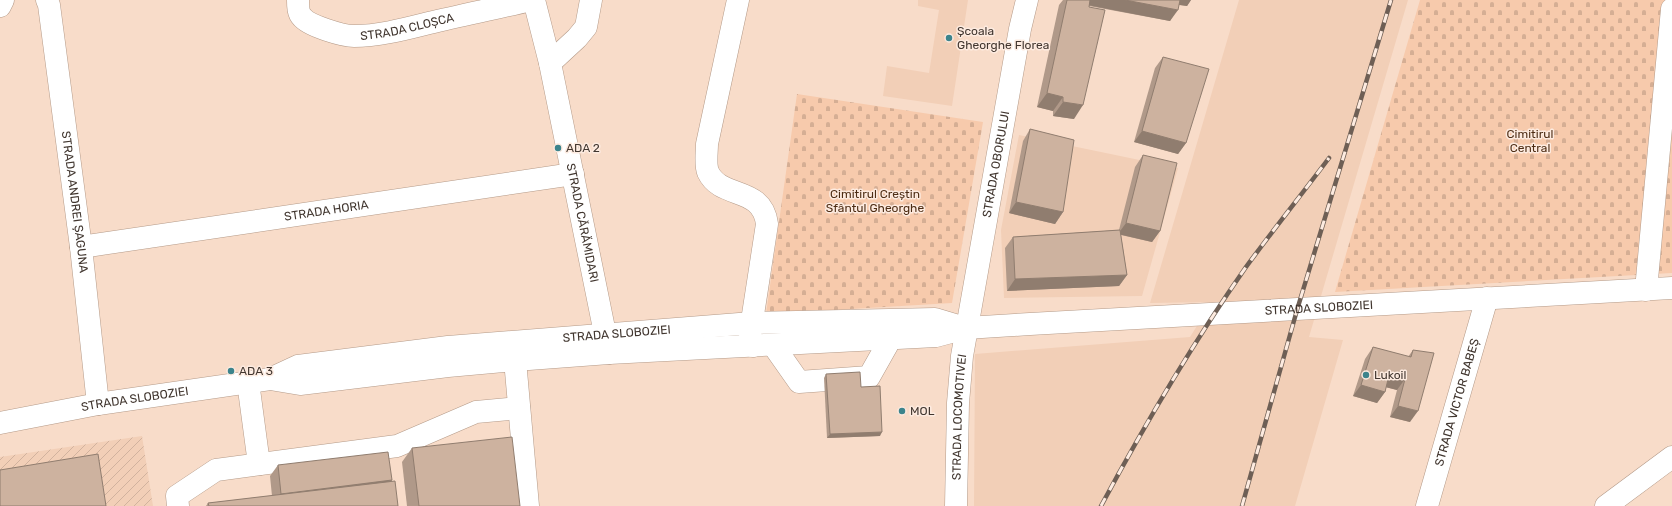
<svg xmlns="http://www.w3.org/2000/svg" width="1672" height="506" font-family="Rubik,sans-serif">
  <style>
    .built { fill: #f2cfb7 }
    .industrial { fill: url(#industrial-furrows) }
    .cemetery { fill: url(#cemetery-stones) }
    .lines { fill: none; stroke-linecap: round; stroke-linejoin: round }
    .minor-casing { stroke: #b49a88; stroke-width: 23 }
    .major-casing { stroke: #b49a88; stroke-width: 23 }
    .minor { stroke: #fff; stroke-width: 22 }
    .major { stroke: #fff; stroke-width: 22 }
    .rail-casing { stroke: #6e5f55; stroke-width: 4.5 }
    .rail { stroke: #fdebe0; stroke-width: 3; stroke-dasharray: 9; stroke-linecap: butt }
    .wall { fill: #b09989 }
    .shaded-wall { fill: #907d6f }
    .building { fill: #cdb29f; stroke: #907d6f }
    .poi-dot { fill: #3c848c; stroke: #fdebe0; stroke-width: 1.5 }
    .labels { text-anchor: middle; stroke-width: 3; stroke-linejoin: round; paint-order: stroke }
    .street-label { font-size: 12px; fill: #41362f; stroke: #fdebe0 }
    .poi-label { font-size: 12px; fill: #41362f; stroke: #fdebe0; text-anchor: start }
    .park-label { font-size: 12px; fill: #4e2d14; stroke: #fdebe0 }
  </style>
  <defs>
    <pattern id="industrial-furrows" width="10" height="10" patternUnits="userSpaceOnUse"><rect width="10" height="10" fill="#f2cfb7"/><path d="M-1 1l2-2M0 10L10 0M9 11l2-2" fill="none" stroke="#d1b29e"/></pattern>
    <pattern id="cemetery-stones" width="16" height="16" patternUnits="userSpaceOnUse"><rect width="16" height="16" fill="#f7caac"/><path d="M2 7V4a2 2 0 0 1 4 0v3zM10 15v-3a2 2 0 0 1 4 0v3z" fill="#d5ae94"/></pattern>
  </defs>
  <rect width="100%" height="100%" fill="#f8dcc9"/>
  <g class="built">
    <polygon points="918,0 968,0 952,106 883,96 887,66 929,73 939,10 918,6"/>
    <polygon points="1239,0 1408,0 1309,337 1343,340 1295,506 974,506 975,354 1190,337 1212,302 1150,303"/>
    <polygon points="1019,135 1178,168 1142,296 1004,298 1001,230"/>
  </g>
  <polygon class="industrial" points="142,436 153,506 0,506 0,457"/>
  <g class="cemetery">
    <polygon points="1420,0 1672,0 1672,273 1335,292"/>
    <polygon points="797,94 983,122 952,303 766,314"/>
  </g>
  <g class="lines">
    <defs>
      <g id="minor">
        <path id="s1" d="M47 0 49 5 81 247 98 404"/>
        <path id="s2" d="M298 0C298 6 298 13 302 17 309 26 343 36 354 36 379 36 405 29 429 23 463 15 497 8 531 0"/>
        <path id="s3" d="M534 0 550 63 609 353"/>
        <path d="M738 0 707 144C707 152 705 164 708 172 721 200 762 185 767 224L750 334 753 346"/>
        <polyline points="550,63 577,38 586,27 591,0"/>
        <path id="s4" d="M81 247 573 174"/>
        <polyline points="1646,290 1672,9"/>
        <polyline points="773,345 799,382 869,377 891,338"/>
        <polyline points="515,360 528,506"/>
        <polyline points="248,382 259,464"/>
        <polyline points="178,506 177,496 216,470 397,446 476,412 519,408"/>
        <path id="s5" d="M956 506 958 403 962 356 1020 29 1027 0"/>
        <path id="s6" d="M1427 506 1487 298"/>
        <polyline points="1606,506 1672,457"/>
      </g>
      <g id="major">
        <polyline points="0,6 3,0"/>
        <path id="s7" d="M270 379 300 384 448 366 515 360 609 353 936 336 966 328 1030 324 1672 288"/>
        <path id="s8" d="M0 423 98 404 270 379 298 366 448 347 752 323 935 319 965 328"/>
      </g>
    </defs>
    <use href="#minor" class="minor-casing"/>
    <use href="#major" class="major-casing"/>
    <use href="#minor" class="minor"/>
    <use href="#major" class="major"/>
    <defs>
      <g id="rail">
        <path d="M1101 506C1145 424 1193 343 1246 267 1273 230 1302 194 1329 158"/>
        <polyline points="1242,506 1297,310 1391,0"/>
      </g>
    </defs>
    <use href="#rail" class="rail-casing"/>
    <use href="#rail" class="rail"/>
  </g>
  <g class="wall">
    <polygon points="1063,0 1191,0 1187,6 1179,5 1170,21 1089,6 1074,119 1053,116 1053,111 1037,107 1059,5"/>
    <polygon points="1163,57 1186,143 1178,154 1134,142 1155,68"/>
    <polygon points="1030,129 1063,212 1055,224 1009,213 1023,141"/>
    <polygon points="1143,155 1160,231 1152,242 1121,235 1127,275 1119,286 1007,291 1005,248 1013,237 1119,230 1135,167"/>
    <polygon points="1373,347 1408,357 1413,350 1410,422 1390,417 1397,390 1386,387 1385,392 1377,403 1353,396 1365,359"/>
    <polygon points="826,374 861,387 880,436 827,438 824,378"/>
    <polygon points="412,448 520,506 407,506 402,462"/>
    <polygon points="278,465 392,480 391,482 398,506 206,506 208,503 272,496 270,476"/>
  </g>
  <g class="shaded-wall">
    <polygon points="1079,0 1125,0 1178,10 1170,21 1077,3"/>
    <polygon points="1177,0 1191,0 1187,6 1174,4"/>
    <polygon points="1047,93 1063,97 1053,111 1037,107"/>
    <polygon points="1063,102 1083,105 1074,119 1053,116"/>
    <polygon points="1142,131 1186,143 1178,154 1134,142"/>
    <polygon points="1016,202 1063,212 1055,224 1009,213"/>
    <polygon points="1126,223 1160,231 1152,242 1118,234"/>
    <polygon points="1127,275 1119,286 1007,291 1015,279"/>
    <polygon points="1389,375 1405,379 1397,390 1381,386"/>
    <polygon points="1361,385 1385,392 1377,403 1353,396"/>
    <polygon points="1398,406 1418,411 1410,422 1390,417"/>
    <polygon points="882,432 880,436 827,438 830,434"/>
    <polygon points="392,480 384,491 274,505 281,494"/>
  </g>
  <g class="building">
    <polygon points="1067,0 1090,0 1089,7 1105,10 1083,105 1063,102 1063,97 1047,93"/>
    <polygon points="1125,0 1180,0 1178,10"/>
    <polygon points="1163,57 1209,69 1186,143 1142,131"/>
    <polygon points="1030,129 1074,140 1063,212 1016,202"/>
    <polygon points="1143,155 1177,163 1160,231 1126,223"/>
    <polygon points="1120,230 1127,275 1015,279 1013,237"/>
    <polygon points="1373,347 1411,357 1413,350 1434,353 1418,411 1398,406 1405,379 1389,375 1385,392 1361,385"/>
    <polygon points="860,372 861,387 880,386 882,432 830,434 826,374"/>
    <polygon points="512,437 520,506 419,506 412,448"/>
    <polygon points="388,452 392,480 281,494 278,465"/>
    <polygon points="98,454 106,506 0,506 0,470"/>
    <polygon points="395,481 398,506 209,506 208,503"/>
  </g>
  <g class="poi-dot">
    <circle cx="949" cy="38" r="4"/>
    <circle cx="558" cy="148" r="4"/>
    <circle cx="231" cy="371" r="4"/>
    <circle cx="1366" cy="375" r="4"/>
    <circle cx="902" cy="411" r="4"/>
  </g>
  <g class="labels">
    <g class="street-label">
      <text dy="4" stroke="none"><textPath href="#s2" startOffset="128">STRADA CLOȘCA</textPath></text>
      <text dy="4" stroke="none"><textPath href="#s5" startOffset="345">STRADA OBORULUI</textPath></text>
      <text dy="4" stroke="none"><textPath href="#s1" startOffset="204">STRADA ANDREI ȘAGUNA</textPath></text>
      <text dy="4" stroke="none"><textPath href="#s4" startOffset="248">STRADA HORIA</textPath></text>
      <text dy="4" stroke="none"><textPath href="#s3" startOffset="228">STRADA CĂRĂMIDARI</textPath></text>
      <text dy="4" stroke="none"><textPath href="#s7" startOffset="1053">STRADA SLOBOZIEI</textPath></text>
      <text dy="4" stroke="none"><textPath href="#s8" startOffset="625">STRADA SLOBOZIEI</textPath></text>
      <text dy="4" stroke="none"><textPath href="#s8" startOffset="137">STRADA SLOBOZIEI</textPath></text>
      <text dy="4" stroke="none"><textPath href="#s6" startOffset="108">STRADA VICTOR BABEȘ</textPath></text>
      <text dy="4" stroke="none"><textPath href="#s5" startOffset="89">STRADA LOCOMOTIVEI</textPath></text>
    </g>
    <g class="poi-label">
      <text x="957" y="35">Școala<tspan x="957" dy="14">Gheorghe Florea</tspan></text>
      <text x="566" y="152">ADA 2</text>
      <text x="239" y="375">ADA 3</text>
      <text x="1374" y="379">Lukoil</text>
      <text x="910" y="415">MOL</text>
    </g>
    <g class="park-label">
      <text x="1530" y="138">Cimitirul<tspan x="1530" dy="14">Central</tspan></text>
      <text x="875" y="198">Cimitirul Creștin<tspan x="875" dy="14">Sfântul Gheorghe</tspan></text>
    </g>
  </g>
</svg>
